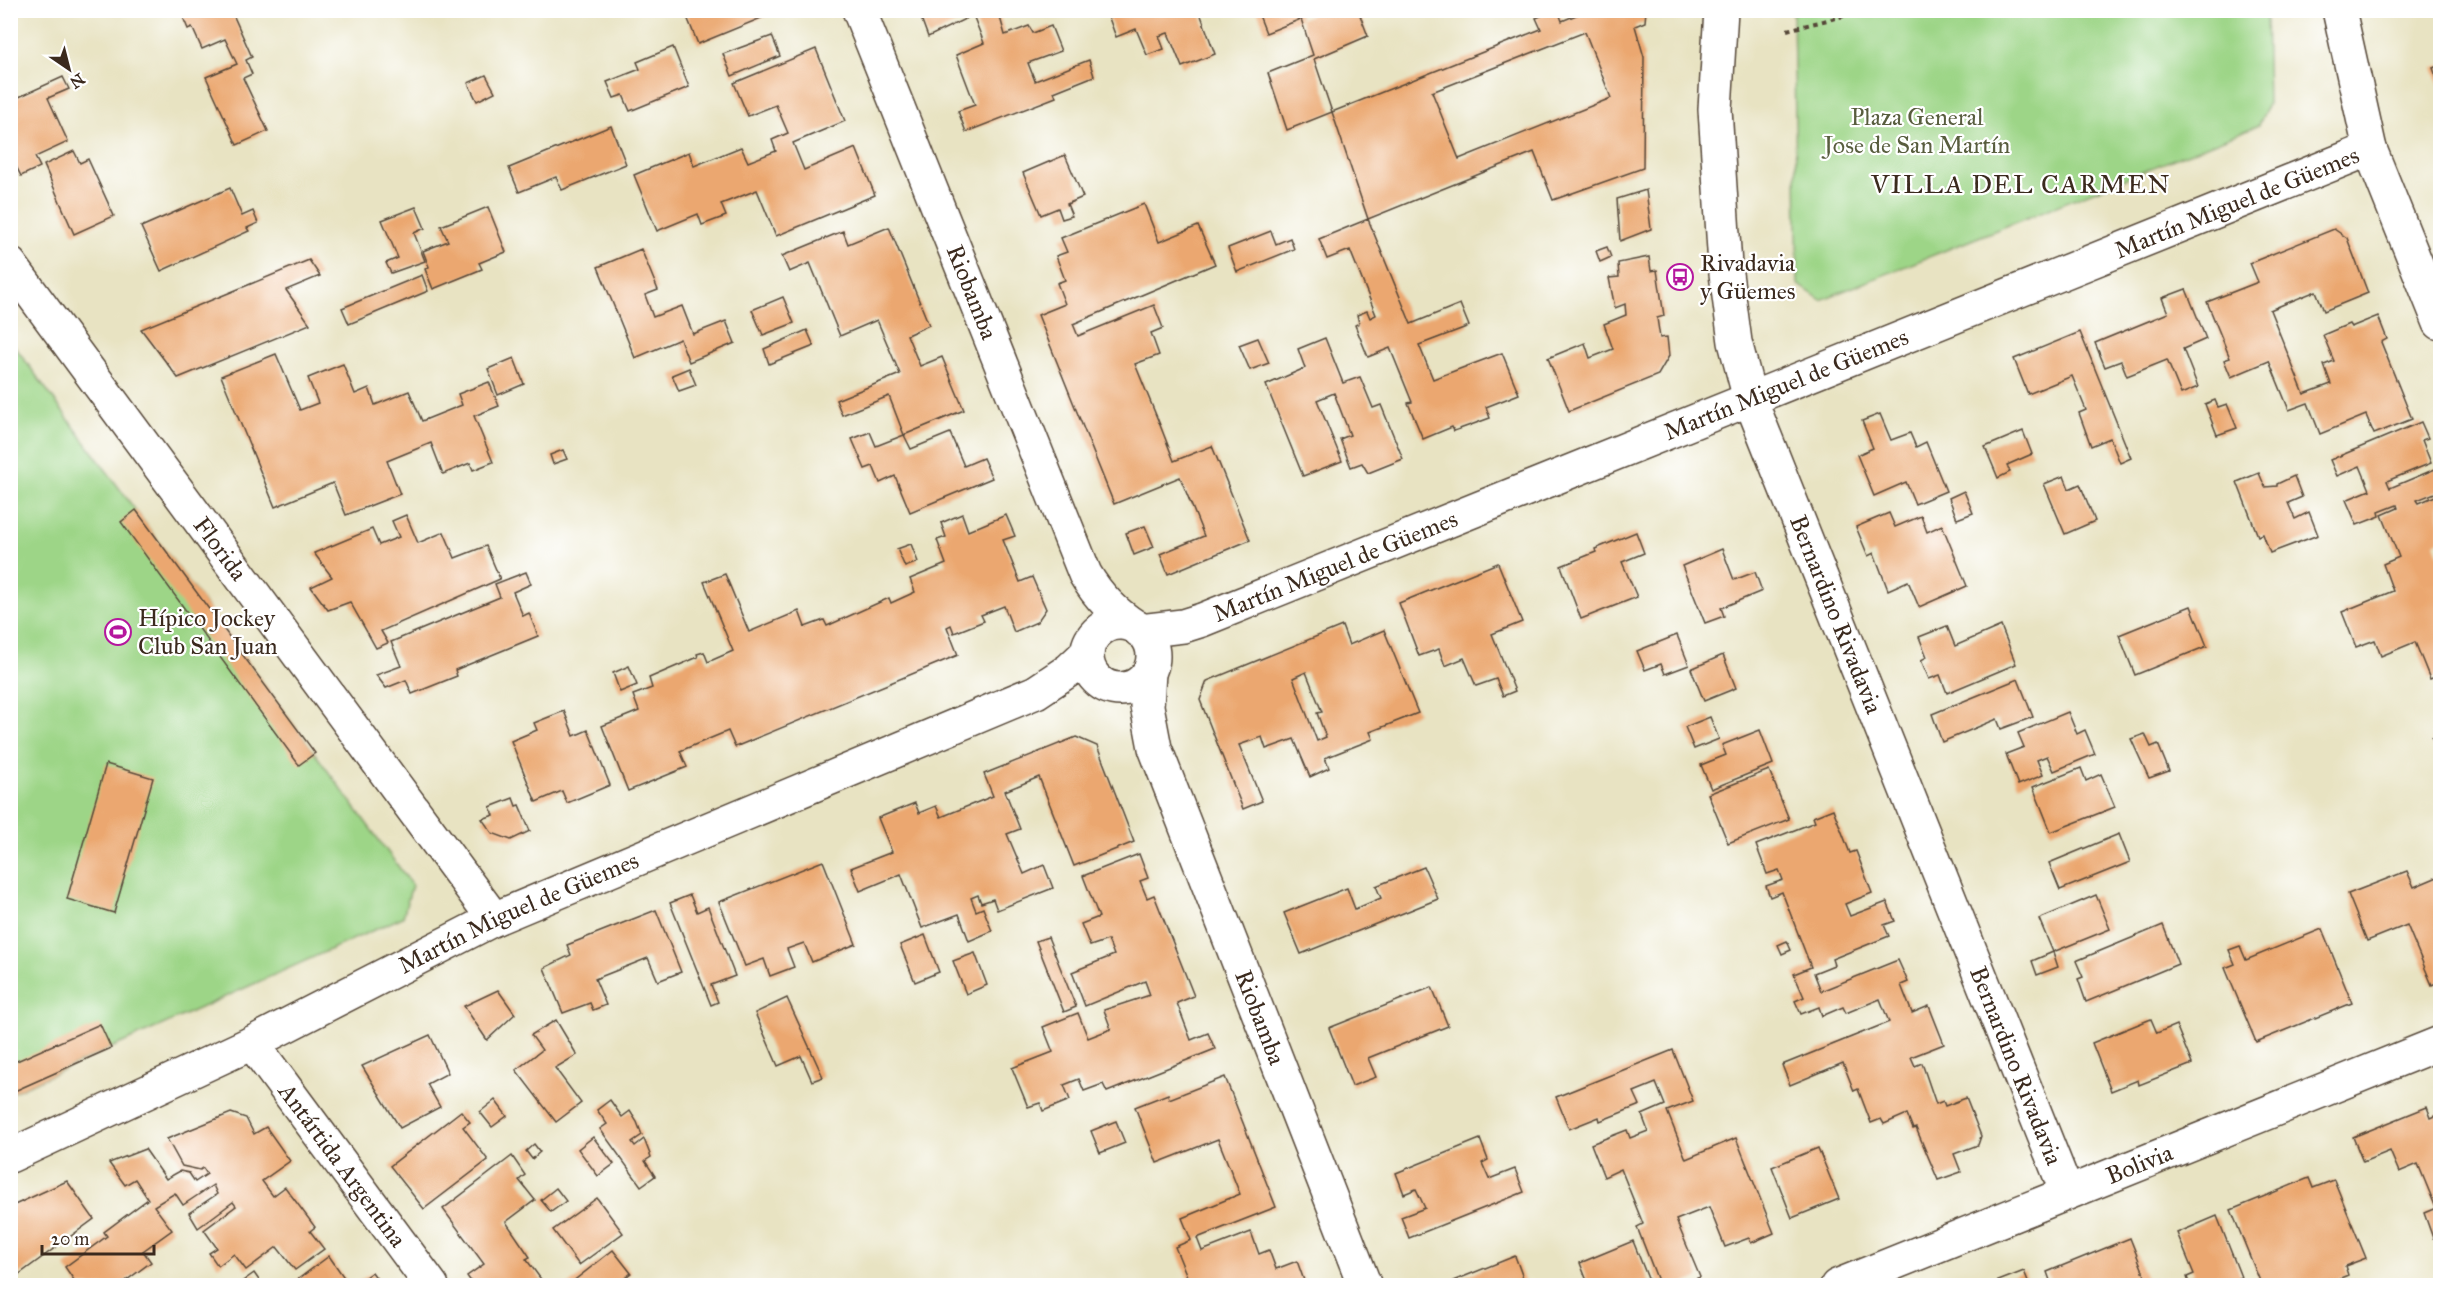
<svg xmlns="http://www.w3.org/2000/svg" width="2451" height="1296" font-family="'IM FELL Great Primer',serif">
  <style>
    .green { fill: #9dd587; stroke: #6c8052; stroke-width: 1.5 }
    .building { fill: #eba770; fill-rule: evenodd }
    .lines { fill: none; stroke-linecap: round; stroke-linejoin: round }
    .street-casing { stroke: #554637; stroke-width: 36 }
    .path { stroke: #554637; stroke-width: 4; stroke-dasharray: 4.5 4.5; stroke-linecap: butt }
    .street { stroke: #fff; stroke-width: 33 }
    .labels { text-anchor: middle; stroke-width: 4.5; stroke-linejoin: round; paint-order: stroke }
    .park-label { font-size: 24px; fill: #585d3e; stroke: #fff }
    .street-label { font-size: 24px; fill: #3b2a1e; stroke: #fff }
    .poi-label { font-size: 24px; fill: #3b2a1e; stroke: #fff; text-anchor: start }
    .neighbourhood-label { font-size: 26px; letter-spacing: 1.5px; fill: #3b2a1e; stroke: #fff }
  </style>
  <rect width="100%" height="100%" fill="#fff"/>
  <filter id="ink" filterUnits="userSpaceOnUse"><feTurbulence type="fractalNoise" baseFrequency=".0167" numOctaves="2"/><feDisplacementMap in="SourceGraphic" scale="12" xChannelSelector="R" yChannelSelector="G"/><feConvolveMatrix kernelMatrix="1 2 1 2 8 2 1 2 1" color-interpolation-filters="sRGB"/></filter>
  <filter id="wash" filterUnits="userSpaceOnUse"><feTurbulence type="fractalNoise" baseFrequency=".008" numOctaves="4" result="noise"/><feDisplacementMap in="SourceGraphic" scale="24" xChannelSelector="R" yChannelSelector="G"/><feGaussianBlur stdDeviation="1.35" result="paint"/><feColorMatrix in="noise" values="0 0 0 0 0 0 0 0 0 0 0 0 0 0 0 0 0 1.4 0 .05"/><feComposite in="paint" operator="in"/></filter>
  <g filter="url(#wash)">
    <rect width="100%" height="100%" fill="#e8e3c2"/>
    <g class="green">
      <polygon points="1793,11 2266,11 2268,104 2259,125 1821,300 1798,284"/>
      <polygon points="10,340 412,885 403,917 11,1093"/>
    </g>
    <g id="blocks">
      <g class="building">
        <polygon points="180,10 231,10 252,57 246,60 252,74 243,78 268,131 237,145 206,77 237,64 225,39 202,49 192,27 188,29"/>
        <polygon points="690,10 769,10 771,14 698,44 685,12"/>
        <polygon points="918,10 998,10 1005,35 1029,26 1033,33 1051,26 1061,51 1028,63 1035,81 1089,60 1094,76 1054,92 1056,97 966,132 958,111 975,105 956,55 984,43 973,15 928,37"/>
        <polygon points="1106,10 1199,10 1215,54 1182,67 1168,33 1159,36 1164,49 1147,55 1136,29 1116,37"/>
        <polygon points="1257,10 1298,10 1301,19 1266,33"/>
        <path d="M1323 10H1358L1368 36 1314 59 1332 112 1541 29 1536 18 1555 10H1558L1562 21 1588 10H1646L1645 22 1635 26 1644 57 1643 168 1553 200 1534 152 1368 219 1332 112 1287 130 1268 73 1313 55 1301 19ZM1585 32 1611 98 1459 159 1432 92Z"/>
        <polygon points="772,36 780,56 732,76 723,54"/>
        <polygon points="673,47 689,87 630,111 623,95 614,98 607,82 640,69 637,62"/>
        <polygon points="816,49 845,121 793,143 804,170 856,148 875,195 776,236 757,190 721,204 726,216 702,225 698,214 657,231 634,175 689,152 694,166 741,147 748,162 776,151 772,140 788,133 776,105 748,116 734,83"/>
        <polygon points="2440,65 2440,87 2433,68"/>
        <polygon points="486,75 495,92 477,101 468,83"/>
        <polygon points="63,77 69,89 48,98 68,142 35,157 40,167 21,176 10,154 10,101"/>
        <polygon points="611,126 626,164 562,190 556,177 519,192 509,168"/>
        <polygon points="74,151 80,163 88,159 114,216 74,234 44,165"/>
        <polygon points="1065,155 1083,197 1067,204 1072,216 1062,219 1058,208 1041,215 1023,173"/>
        <polygon points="230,188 242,216 253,211 258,223 247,228 249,231 161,271 141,227"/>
        <polygon points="1646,190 1651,229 1620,241 1617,199"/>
        <polygon points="1144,204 1159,242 1198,226 1215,264 1073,324 1078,336 1154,305 1163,328 1151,333 1159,355 1135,364 1160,425 1174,461 1212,446 1250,540 1168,574 1160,554 1204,536 1180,477 1114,504 1038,315 1065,304 1057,283 1065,280 1056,256 1067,252 1061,238"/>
        <polygon points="416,207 425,228 414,233 425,261 391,273 386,263 398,258 382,220"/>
        <polygon points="488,207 506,252 479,263 482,269 433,289 425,269 429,267 423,251 448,241 441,226"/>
        <polygon points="1368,219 1411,324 1460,304 1469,326 1419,345 1433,379 1502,353 1519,394 1486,407 1490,418 1454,431 1452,427 1423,439 1408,403 1412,402 1390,348 1368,357 1355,325 1359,323 1357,315 1367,311 1370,318 1376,315 1350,250 1327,259 1319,239"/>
        <polygon points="889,227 929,325 907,335 920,366 942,357 964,410 904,435 911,449 950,433 964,466 983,458 992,478 910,512 895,476 880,483 873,466 865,469 852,439 870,432 876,446 904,435 889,396 842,415 836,400 900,374 877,320 840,336 810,263 789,272 782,256 843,231 848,244"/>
        <polygon points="2334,229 2347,238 2368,293 2324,311 2316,291 2270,310 2304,394 2331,384 2324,365 2334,361 2323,335 2349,324 2351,327 2378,316 2387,339 2381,342 2412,419 2374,434 2366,415 2320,434 2308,403 2289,410 2269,361 2231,377 2224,360 2230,358 2207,302 2258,282 2250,263"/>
        <polygon points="1271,231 1276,244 1290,238 1294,249 1237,272 1228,248"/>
        <polygon points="1607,247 1611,257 1600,262 1596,251"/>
        <polygon points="641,249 658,290 645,295 653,317 682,306 693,334 726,321 735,343 689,362 680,339 635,358 598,267"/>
        <polygon points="1649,257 1651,271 1657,270 1664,316 1657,318 1660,338 1667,337 1669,356 1658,375 1569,411 1548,358 1585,343 1590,358 1613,349 1604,324 1626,315 1625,304 1615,308 1609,278 1619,277 1618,263"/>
        <polygon points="309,260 320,276 286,290 310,324 178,378 141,329"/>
        <polygon points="422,275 428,291 349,324 342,308"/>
        <polygon points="2186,289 2206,339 2183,349 2198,387 2181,394 2167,360 2127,376 2121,361 2105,367 2095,343 2168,313 2162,298"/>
        <polygon points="783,297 794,323 763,335 752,310"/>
        <polygon points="807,330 814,346 769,364 764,349"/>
        <polygon points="2080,332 2131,458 2120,463 2110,438 2091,446 2079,413 2086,410 2072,376 2028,394 2014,359"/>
        <polygon points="1258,338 1269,363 1250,370 1239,345"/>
        <polygon points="1325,338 1343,383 1360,377 1373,408 1381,405 1403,459 1368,473 1362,463 1351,467 1340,439 1350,435 1334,393 1317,400 1342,461 1303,476 1266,385 1305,368 1298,349"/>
        <polygon points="276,354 300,410 318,403 308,378 343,364 355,394 369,388 375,405 409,391 422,421 462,405 458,394 489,382 499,406 474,416 493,462 473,470 470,463 443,474 431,443 387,461 400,494 346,515 333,483 275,507 221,376"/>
        <polygon points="514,358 524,384 498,395 488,369"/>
        <polygon points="689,368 696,385 679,391 672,375"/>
        <polygon points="2215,400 2218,407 2227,404 2237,428 2217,435 2205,404"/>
        <polygon points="1880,414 1891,440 1910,433 1916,447 1926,442 1946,491 1915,504 1906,482 1874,496 1857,455 1873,448 1862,421"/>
        <polygon points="2421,422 2428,438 2422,440 2431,463 2387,481 2390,488 2440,467 2440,491 2417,500 2419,503 2440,494 2440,540 2435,543 2440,557 2440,675 2430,679 2415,642 2381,656 2375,640 2356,647 2342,612 2393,591 2383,564 2399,557 2382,515 2398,508 2397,505 2379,512 2380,516 2357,525 2346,500 2370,490 2360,466 2337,476 2330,460"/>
        <polygon points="2023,431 2032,454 2007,465 2010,472 1998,478 1985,447"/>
        <polygon points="563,450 567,459 553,464 550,455"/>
        <polygon points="2259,473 2265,487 2277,486 2277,484 2294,476 2302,497 2288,503 2295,519 2309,512 2318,535 2270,553 2263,534 2258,536 2237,482"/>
        <polygon points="2064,476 2069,489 2080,484 2095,521 2065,534 2044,484"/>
        <polygon points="1964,491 1973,513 1957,519 1949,498"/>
        <polygon points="136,510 315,753 299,765 121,522"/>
        <polygon points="1889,513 1895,527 1921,516 1927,532 1942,525 1967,586 1919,607 1908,581 1888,590 1874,553 1868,556 1856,527"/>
        <polygon points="962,514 968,531 1006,515 1015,536 1003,540 1020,582 1032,577 1046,609 1037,622 1014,632 1004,606 981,615 984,621 954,633 951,625 947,627 958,655 735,747 728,731 680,751 687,767 628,791 602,726 639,711 633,695 652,688 649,678 698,657 697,654 704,652 708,662 733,651 704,582 725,574 749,632 799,611 805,627 824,620 827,626 889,598 891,603 915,592 910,579 946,564 937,540 946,537 941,523"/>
        <polygon points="406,515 418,543 444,532 455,558 486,546 500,579 381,631 388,643 376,648 350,602 328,610 311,587 332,577 314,553 372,529 379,545 399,537 392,521"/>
        <polygon points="1145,526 1154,547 1134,555 1126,533"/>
        <polygon points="1636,532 1644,553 1622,562 1637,597 1581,619 1561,566 1596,552 1595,549"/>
        <polygon points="911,544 918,562 905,567 897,549"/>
        <polygon points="1722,549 1734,580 1755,572 1762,591 1721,608 1724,616 1705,623 1682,566"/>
        <polygon points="1498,563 1522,622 1492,634 1515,691 1503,696 1496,679 1476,686 1464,658 1445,666 1439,649 1419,656 1399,603"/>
        <polygon points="526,572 531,584 513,592 523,616 529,613 538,636 455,670 457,676 412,694 406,680 386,688 376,675 401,666 391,642 500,597 495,584"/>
        <polygon points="2191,606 2207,646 2135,675 2119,635"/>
        <path d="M1342 626 1349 645 1384 630 1418 713 1370 732 1373 739 1325 758 1329 768 1310 777 1294 739 1266 749 1262 737 1239 745 1262 801 1243 809 1200 700 1207 681ZM1306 672 1322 712 1317 713 1326 737 1317 741 1293 678Z"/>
        <polygon points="1947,626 1955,646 2001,626 2016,664 1947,693 1940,675 1929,679 1921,660 1927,657 1919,637"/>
        <polygon points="1677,635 1689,665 1665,674 1661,664 1645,670 1637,651"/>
        <polygon points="1723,655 1736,688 1704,701 1691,669"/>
        <polygon points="629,666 637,685 620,692 613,673"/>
        <polygon points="2018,679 2033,717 2001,729 1997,719 1942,742 1932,714"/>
        <polygon points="564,711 574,736 588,730 610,785 567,803 562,791 536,802 511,741 537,730 534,723"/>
        <polygon points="2068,712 2077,734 2085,730 2095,754 2054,771 2047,756 2037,760 2043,775 2018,785 2006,754 2024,747 2018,733"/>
        <polygon points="1710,717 1719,739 1694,749 1685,727"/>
        <polygon points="1760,730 1773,764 1711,789 1701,765 1726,755 1722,745"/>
        <polygon points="2145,734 2151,747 2158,744 2169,771 2149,778 2131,739"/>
        <polygon points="2440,735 2440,749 2437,750 2432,738"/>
        <polygon points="1076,737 1097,746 1134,842 1074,866 1039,777 1005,791 1020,829 1007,834 1024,874 1044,865 1053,888 997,910 993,899 981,903 978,895 971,898 976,911 983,908 992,931 969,941 959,914 922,928 901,874 860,891 851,868 892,852 878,818 915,803 919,813 936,806 941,817 993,796 984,774"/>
        <polygon points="106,764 153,778 114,913 67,899"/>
        <polygon points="2081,768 2086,781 2101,774 2115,807 2051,832 2033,787"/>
        <polygon points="1769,770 1789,819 1728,843 1708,794"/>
        <polygon points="513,798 516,806 519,805 530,831 511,840 492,833 482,819 494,815 490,807"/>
        <polygon points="1833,809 1850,853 1856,851 1872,893 1845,904 1850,916 1887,902 1895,921 1884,925 1889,936 1832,959 1834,965 1814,973 1821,991 1898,960 1908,982 1901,985 1912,1013 1929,1006 1944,1044 1911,1057 1915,1066 1922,1063 1936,1104 1943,1101 1945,1106 1966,1098 1981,1136 1978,1145 1954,1154 1961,1172 1938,1180 1916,1128 1913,1129 1907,1114 1884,1124 1881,1119 1871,1123 1858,1089 1854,1091 1843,1063 1790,1085 1782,1065 1889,1022 1880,999 1846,1013 1843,1007 1822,1016 1819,1007 1801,1014 1795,1001 1804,997 1794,974 1811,967 1782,892 1770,897 1766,886 1783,880 1779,870 1767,874 1756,845 1815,822 1813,817"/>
        <polygon points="2119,834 2130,862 2060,890 2049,863"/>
        <polygon points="1139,854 1148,878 1140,881 1147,898 1154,895 1194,996 1177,1003 1191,1040 1208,1033 1215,1049 1107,1092 1103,1084 1084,1091 1079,1079 1064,1085 1070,1100 1043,1111 1040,1103 1028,1107 1012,1068 1053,1052 1043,1027 1078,1013 1088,1038 1111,1029 1104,1010 1150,995 1145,981 1085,1006 1072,972 1114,955 1108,940 1090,946 1081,924 1099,917 1083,876"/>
        <polygon points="823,861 856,944 812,962 804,943 787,949 794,967 770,976 764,959 745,966 719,902"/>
        <polygon points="1424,867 1438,899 1301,954 1284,913 1347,888 1355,909 1381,898 1376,886"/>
        <polygon points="2407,871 2414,887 2440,876 2440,981 2432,985 2407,925 2367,941 2348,894"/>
        <polygon points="690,895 697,912 708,907 735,976 711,985 718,1002 711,1005 670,903"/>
        <polygon points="2096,895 2110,929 2053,952 2058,967 2037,975 2032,961 2053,952 2039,919"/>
        <polygon points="656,910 681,972 658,981 648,958 595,979 606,1005 593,1010 590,1003 563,1013 544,968 571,955 567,945"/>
        <polygon points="2163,925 2178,964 2086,1002 2078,979 2083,977 2076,961"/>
        <polygon points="2322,929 2352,1003 2256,1042 2225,968 2235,964 2229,950 2240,946 2246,960"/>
        <polygon points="925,935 939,972 915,982 900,945"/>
        <polygon points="1048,937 1076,1007 1064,1012 1036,941"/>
        <polygon points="1787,941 1791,950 1782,954 1778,945"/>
        <polygon points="975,953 987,985 966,994 953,961"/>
        <polygon points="1432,987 1448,1026 1368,1058 1376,1077 1352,1086 1329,1028"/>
        <polygon points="498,990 515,1014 487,1040 464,1006"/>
        <polygon points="787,998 823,1077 812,1081 801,1056 778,1066 755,1013"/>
        <polygon points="2151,1019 2157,1033 2176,1025 2192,1064 2139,1085 2138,1080 2111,1091 2092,1043"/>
        <polygon points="556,1020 577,1055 555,1068 581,1103 556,1122 516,1070 542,1050 531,1035"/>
        <polygon points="100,1024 111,1048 10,1093 10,1064"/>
        <polygon points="430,1035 448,1073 427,1084 440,1107 400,1128 362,1066"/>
        <polygon points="1673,1050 1693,1101 1667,1111 1686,1159 1736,1138 1774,1233 1751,1243 1749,1238 1725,1247 1709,1207 1676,1220 1700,1277 1679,1286 1660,1286 1637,1227 1643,1224 1621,1169 1604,1177 1591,1144 1627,1130 1630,1138 1648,1131 1642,1115 1665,1105 1656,1083 1634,1092 1640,1105 1600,1121 1599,1117 1569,1129 1556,1097"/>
        <polygon points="1225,1077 1276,1207 1197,1238 1202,1251 1251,1232 1259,1254 1269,1250 1276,1269 1297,1261 1306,1286 1191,1286 1175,1247 1191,1240 1182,1218 1240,1194 1218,1139 1157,1163 1135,1107 1168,1094 1169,1099"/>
        <polygon points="495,1100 507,1116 492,1127 480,1112"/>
        <polygon points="610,1100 622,1117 630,1111 637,1122 642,1135 632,1142 635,1146 644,1139 651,1157 645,1161 655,1176 641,1186 600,1129 607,1124 597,1110"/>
        <polygon points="2427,1107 2431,1118 2440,1114 2440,1235 2433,1238 2424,1213 2436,1208 2418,1164 2399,1172 2390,1151 2363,1162 2353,1137"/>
        <polygon points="461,1111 470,1122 463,1127 488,1160 424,1209 390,1166"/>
        <polygon points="231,1113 246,1118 254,1134 266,1127 290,1161 262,1181 273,1196 285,1187 315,1227 310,1231 324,1249 295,1270 277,1247 246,1270 234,1254 218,1266 209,1253 217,1248 204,1230 236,1206 233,1202 198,1228 189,1213 217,1194 213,1185 183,1205 175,1193 154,1206 172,1230 143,1251 151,1262 119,1286 78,1286 65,1267 107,1236 104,1232 148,1199 135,1179 125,1185 109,1163 145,1149 166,1179 180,1171 189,1173 195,1182 207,1174 203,1168 200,1170 182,1166 167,1139"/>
        <polygon points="1116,1121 1125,1143 1100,1153 1091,1131"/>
        <polygon points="593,1137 614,1164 598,1176 578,1149"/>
        <polygon points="1480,1139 1488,1160 1482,1163 1489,1179 1515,1169 1524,1192 1409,1238 1401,1217 1425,1208 1416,1189 1404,1194 1396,1173"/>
        <polygon points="534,1144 540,1152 532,1159 526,1151"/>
        <polygon points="1818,1148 1839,1199 1792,1218 1772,1167"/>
        <polygon points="512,1156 525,1175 519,1180 535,1200 506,1222 530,1257 526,1259 546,1286 474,1286 467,1276 484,1264 443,1209"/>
        <polygon points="2309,1178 2313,1188 2334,1180 2366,1258 2345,1266 2348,1275 2321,1286 2305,1286 2303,1281 2291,1286 2262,1286 2231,1210"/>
        <polygon points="67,1181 94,1219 14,1278 10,1272 10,1207"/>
        <polygon points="556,1188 566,1201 551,1212 541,1200"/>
        <polygon points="597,1198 623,1233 579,1265 553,1230"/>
        <polygon points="2217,1216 2241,1277 2220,1286 2190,1286 2187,1277 2194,1274 2177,1233"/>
        <polygon points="2130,1238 2149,1286 2052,1286 2047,1272"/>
        <polygon points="1633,1241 1651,1286 1589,1286 1580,1263"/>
        <polygon points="613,1250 631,1273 615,1286 567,1286"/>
        <polygon points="329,1256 350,1286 289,1286"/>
        <polygon points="1515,1256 1526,1286 1455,1286 1453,1281"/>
        <polygon points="2024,1271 2030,1286 1988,1286 1988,1285"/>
        <polygon points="372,1272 382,1286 353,1286"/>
        <polygon points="254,1273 263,1286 236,1286"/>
      </g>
    </g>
  </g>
  <g filter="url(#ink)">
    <use href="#blocks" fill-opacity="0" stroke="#554637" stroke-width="1.5"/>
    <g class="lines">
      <defs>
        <g id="street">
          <path id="s1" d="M859 10 1085 574C1098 596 1114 613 1136 627"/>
          <path id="s2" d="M1721 10 1715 109 1725 266 1735 342 1750 399 2067 1193"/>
          <polyline points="2339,10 2370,149 2440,323"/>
          <path id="s3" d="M10 264 494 919"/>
          <circle cx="1120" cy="656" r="33"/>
          <path id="s4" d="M1140 631 1183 626 1202 620 2370 149"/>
          <path id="s5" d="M1149 672 1147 706 1155 748 1365 1286"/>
          <path id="s6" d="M252 1043 432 1286"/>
          <path id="s7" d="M10 1156 252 1043 494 919 1036 692 1069 670 1087 653"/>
          <path id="s8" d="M1837 1286 2440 1043"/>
        </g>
      </defs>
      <use href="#street" class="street-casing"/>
      <polyline class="path" points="1787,30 1868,10"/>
      <use href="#street" class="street"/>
    </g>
  </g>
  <defs>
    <symbol id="bus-ring" viewBox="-11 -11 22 22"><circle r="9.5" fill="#fff" stroke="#b5179e" stroke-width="1.5"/><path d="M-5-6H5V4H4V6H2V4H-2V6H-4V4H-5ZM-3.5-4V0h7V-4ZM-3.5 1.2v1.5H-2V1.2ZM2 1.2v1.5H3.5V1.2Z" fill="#b5179e"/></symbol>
    <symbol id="stadium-ring" viewBox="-11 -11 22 22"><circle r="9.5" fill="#fff" stroke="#b5179e" stroke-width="1.5"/><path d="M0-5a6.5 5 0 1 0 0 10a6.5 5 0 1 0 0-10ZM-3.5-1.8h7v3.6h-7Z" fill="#b5179e"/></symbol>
  </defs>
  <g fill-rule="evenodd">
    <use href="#bus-ring" x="1665" y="262" width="30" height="30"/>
    <use href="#stadium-ring" x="103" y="617" width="30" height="30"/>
  </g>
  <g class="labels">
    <g class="park-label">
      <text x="1917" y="125">Plaza General<tspan x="1917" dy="28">Jose de San Martín</tspan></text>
    </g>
    <g class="street-label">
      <text dy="8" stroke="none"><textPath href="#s4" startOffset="1179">Martín Miguel de Güemes</textPath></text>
      <text dy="8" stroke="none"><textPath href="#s1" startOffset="304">Riobamba</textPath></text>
      <text dy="8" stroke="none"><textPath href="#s4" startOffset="693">Martín Miguel de Güemes</textPath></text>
      <text dy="8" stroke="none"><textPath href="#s3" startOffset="354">Florida</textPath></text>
      <text dy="8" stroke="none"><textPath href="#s4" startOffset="207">Martín Miguel de Güemes</textPath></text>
      <text dy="8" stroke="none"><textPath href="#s2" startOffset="624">Bernardino Rivadavia</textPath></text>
      <text dy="8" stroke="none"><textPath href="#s7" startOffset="564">Martín Miguel de Güemes</textPath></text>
      <text dy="8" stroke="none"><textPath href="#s5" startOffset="366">Riobamba</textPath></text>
      <text dy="8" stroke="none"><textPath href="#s2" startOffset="1110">Bernardino Rivadavia</textPath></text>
      <text dy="8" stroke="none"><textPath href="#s6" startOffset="152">Antártida Argentina</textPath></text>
      <text dy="8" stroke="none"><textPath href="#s8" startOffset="326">Bolivia</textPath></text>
    </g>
    <g class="poi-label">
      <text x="1700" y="271">Rivadavia<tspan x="1700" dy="28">y Güemes</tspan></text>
      <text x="138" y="626">Hípico Jockey<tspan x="138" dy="28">Club San Juan</tspan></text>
    </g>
    <g class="neighbourhood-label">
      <text x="2021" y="193">VILLA DEL CARMEN</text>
    </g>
  </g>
  <rect width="2451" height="1296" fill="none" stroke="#fff" stroke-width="36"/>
  <g transform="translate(69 69) rotate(145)" stroke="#ffffff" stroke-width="4.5" paint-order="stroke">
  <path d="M0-4.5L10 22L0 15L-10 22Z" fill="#3b2a1e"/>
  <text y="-9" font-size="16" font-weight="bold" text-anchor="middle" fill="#3b2a1e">N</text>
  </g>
  <path d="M42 1245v9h112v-9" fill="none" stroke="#3b2a1e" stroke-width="3"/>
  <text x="51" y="1245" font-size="18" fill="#3b2a1e" stroke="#ffffff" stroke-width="4.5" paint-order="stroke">20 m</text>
</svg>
